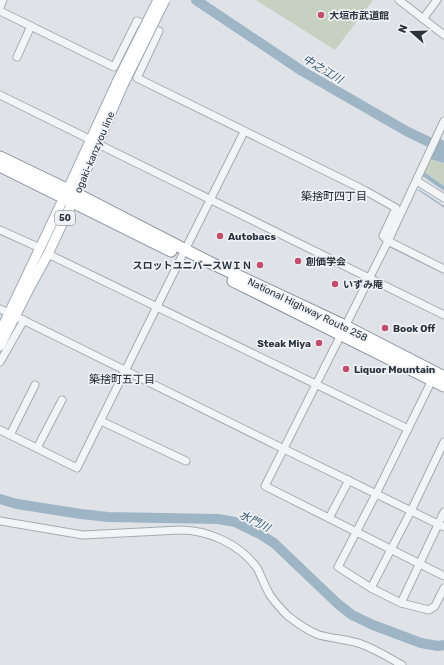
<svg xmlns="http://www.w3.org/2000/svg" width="444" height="665" font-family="Rubik,'Noto Sans JP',sans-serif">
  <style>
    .green { fill: #c7d1c1 }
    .water { fill: #9db5c5 }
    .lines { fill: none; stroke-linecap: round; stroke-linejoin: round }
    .stream { stroke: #9db5c5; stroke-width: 1.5 }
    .river { stroke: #9db5c5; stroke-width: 10 }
    .minor-casing { stroke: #a5abb1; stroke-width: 9 }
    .major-casing { stroke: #9fa9b2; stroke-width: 11 }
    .highway-casing { stroke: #88929d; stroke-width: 13 }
    .minor { stroke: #f2f4f6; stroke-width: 7 }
    .major { stroke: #fff; stroke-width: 9 }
    .highway { stroke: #fff; stroke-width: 11 }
    .major-bridge-casing { stroke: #9fa9b2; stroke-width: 11; stroke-linecap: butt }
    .major-bridge { stroke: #fff; stroke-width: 9 }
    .poi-dot { fill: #c34d6d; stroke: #eff2f5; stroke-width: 1.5 }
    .labels { text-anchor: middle; stroke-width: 3.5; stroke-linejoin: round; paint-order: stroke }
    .shield { fill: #eff2f5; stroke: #646c74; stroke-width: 1 }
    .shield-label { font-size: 9px; font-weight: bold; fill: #29333d }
    .poi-label { font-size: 10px; font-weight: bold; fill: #29333d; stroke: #eff2f5; text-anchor: start }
    .street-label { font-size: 10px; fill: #29333d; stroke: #eff2f5 }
    .water-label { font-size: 11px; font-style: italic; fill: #37566e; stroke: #eff2f5 }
    .neighbourhood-label { font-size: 11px; fill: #1c242e; stroke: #eff2f5 }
  </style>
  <rect width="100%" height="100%" fill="#dfe3e7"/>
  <g class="green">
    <polygon points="256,0 373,0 335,50"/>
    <polygon points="431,160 444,163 444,186 425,172"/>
  </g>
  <g class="water">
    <polygon points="439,138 444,141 444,163 429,159"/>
    <polygon points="423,171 444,186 444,191 421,175"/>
    <polygon points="392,246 444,272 444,274 389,247"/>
  </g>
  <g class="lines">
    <polyline class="stream" points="419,190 444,207"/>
    <g class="river">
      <polyline points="196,0 302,71 408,132 444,149"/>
      <polyline points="0,499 17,504 81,514 108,517 218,519 235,522 260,534 274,543 338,604 352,615 373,625 421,643 438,646 444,645"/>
    </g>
    <defs>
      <g id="minor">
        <polyline points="399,0 444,35"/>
        <polyline points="0,7 3,0"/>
        <polyline points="0,11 114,67 137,21 158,31 159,31 137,78 364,190 396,208 383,236 388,241 444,269"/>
        <polyline points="423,19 437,0"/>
        <polyline points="17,57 31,26"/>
        <polyline points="0,95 91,140"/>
        <polyline points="444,121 388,241 265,486 444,576"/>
        <polyline points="98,144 444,315"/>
        <polyline points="417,181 444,198"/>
        <polyline points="0,230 40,248"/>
        <polyline points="185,250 244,132"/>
        <polyline points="48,254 408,429"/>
        <polyline points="0,309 9,313"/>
        <polyline points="15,316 284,449 444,527"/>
        <polyline points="0,362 24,320"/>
        <polyline points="432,380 376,494 338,567 371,588 401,603 429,610 435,606 444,588"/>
        <polyline points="101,421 186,461"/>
        <polyline points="0,430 77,468 182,256"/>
        <polyline points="10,435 35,385"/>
        <polyline points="37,448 62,400"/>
        <polyline points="329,518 349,480"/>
        <path d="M0 521 83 535 180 530C208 530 240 544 257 568 262 577 265 587 270 595 275 603 282 610 288 616 297 623 308 631 319 635 333 639 348 639 361 644 375 649 388 657 402 665"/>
        <polyline points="371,588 411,511 444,442"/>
        <polyline points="401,603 444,512"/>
      </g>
      <g id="major">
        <polyline points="0,332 68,189 117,82"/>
        <polyline points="0,346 30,287 48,254 72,203 123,85"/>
      </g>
      <g id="highway">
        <polyline points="0,157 77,194 209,262 345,326 444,377"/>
        <polyline points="0,166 171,251"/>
        <polyline points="233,281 444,386"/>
      </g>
    </defs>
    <use href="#minor" class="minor-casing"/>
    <use href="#major" class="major-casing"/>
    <use href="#highway" class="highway-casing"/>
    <use href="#minor" class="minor"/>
    <use href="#major" class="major"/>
    <use href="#highway" class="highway"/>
    <defs>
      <g id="major-bridge">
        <polyline points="117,82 158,0"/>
        <polyline points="123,85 165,0"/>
      </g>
    </defs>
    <use href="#major-bridge" class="major-bridge-casing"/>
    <use href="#major-bridge" class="major-bridge"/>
  </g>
  <g class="poi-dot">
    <circle cx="321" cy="15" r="4"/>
    <circle cx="220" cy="236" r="4"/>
    <circle cx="298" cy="261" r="4"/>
    <circle cx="260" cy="265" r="4"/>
    <circle cx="335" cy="284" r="4"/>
    <circle cx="385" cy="328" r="4"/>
    <circle cx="319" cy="343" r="4"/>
    <circle cx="346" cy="369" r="4"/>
  </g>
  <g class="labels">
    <rect class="shield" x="55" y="211" width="20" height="14" rx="3"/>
    <g class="shield-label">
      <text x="65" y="221">50</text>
    </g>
    <g class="poi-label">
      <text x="329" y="19">大垣市武道館</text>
      <text x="228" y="240">Autobacs</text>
      <text x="306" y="265">創価学会</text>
      <text x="252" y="269" text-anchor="end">スロットユニバースＷＩＮ</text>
      <text x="343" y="288">いずみ庵</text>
      <text x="393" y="332">Book Off</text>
      <text x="311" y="347" text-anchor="end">Steak Miya</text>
      <text x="354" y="373">Liquor Mountain</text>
    </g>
    <g class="street-label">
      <text transform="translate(94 152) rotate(-67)" y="4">ogaki-kanzyou line</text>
      <text transform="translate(308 309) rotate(26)" y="4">National Highway Route 258</text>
    </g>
    <g class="water-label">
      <text transform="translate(323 69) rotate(31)" y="4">中之江川</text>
      <text transform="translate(255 521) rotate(27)" y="4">水門川</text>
    </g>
    <g class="neighbourhood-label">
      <text x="334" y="200">築捨町四丁目</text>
      <text x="122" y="383">築捨町五丁目</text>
    </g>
  </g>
  <g transform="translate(412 32) rotate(290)" stroke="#eff2f5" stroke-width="3" paint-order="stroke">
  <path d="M0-3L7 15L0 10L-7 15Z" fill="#29333d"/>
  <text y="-6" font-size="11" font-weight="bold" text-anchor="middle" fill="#29333d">N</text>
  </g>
</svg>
